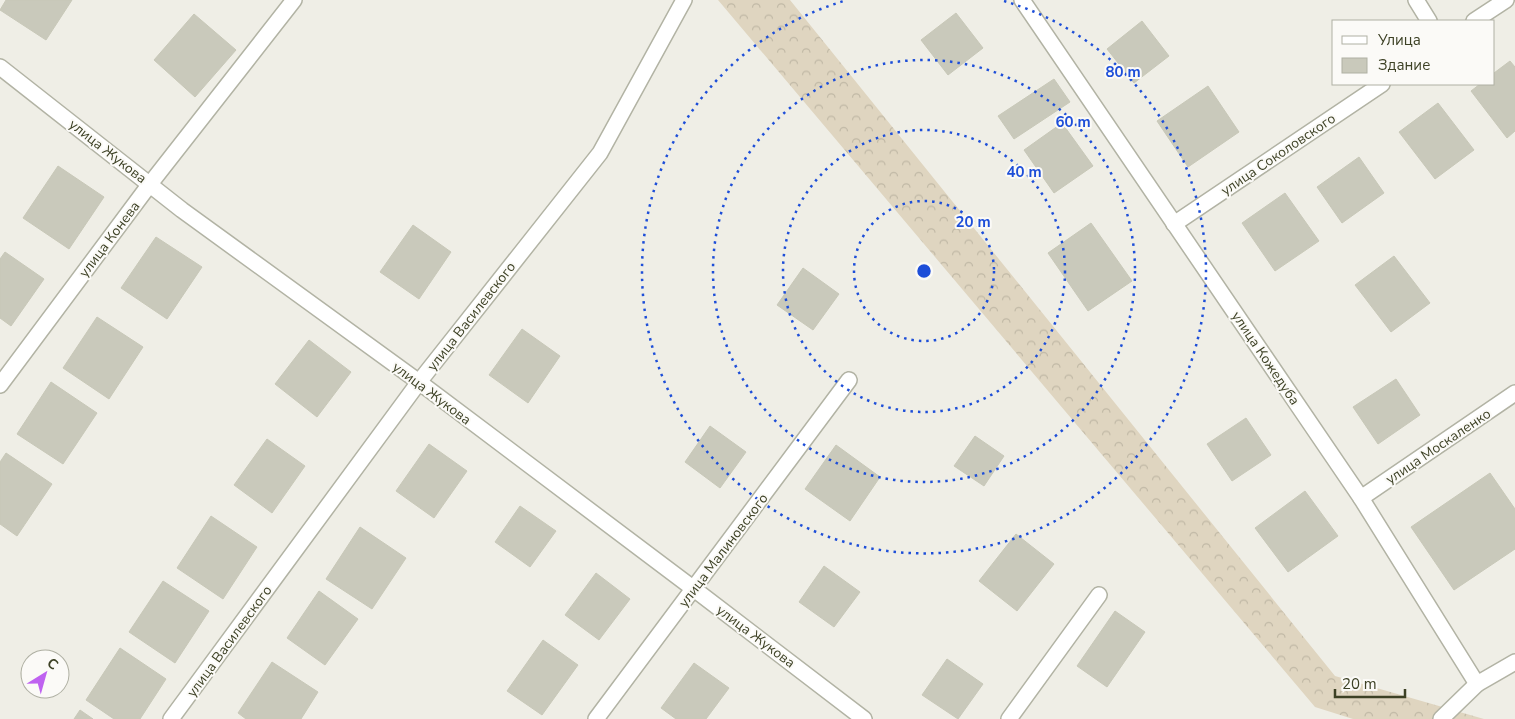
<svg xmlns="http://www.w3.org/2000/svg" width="1515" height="719" font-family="'Nunito Sans',sans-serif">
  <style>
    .forest { fill: url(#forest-crowns) }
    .building { fill: #c9c9bb; stroke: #c8c8b8 }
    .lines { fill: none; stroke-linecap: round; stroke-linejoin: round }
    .minor-casing { stroke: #b2b3a4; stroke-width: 18 }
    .minor { stroke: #fff; stroke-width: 15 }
    .ring { fill: none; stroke: #1d4ed8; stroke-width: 2.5; stroke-dasharray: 2.5 5 }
    .labels { text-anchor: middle; stroke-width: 4; stroke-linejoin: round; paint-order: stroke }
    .street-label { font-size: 14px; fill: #3d4125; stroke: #fbfaf7 }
    .centre { fill: #1d4ed8; stroke: #fbfaf7; stroke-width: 2.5 }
    .ring-label { font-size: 15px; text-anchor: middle; font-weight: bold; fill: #1d4ed8; stroke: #fbfaf7; stroke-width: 4; stroke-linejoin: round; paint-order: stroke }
  </style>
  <defs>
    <pattern id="forest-crowns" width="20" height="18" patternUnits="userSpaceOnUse" patternTransform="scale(1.25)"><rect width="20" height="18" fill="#dfd5c0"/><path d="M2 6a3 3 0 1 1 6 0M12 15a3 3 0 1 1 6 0" fill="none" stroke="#c0b8a5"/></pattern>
  </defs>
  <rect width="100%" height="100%" fill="#efeee6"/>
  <polygon class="forest" points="718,0 790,0 1335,676 1484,719 1353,719 1315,707"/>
  <g class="building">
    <polygon points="6,0 72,0 46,40 0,10"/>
    <polygon points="956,13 983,48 948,75 921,40"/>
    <polygon points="194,14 236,50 195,97 154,60"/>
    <polygon points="1142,21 1169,56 1134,83 1107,49"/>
    <polygon points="1510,61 1515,67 1515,131 1507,138 1471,91 1480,84 1494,84 1494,73"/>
    <polygon points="1054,79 1070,102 1014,139 998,116"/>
    <polygon points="1208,86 1239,132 1188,167 1157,121"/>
    <polygon points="1438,103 1474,150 1435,179 1399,132"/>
    <polygon points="1062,123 1093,166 1054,193 1024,150"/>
    <polygon points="1359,157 1384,193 1342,223 1317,187"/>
    <polygon points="58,166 104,197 69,249 23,218"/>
    <polygon points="1285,193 1319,241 1275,271 1242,223"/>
    <polygon points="1091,223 1132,281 1088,311 1048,253"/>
    <polygon points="413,225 451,252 419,299 380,272"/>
    <polygon points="156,237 202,267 167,319 121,288"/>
    <polygon points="5,252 44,279 11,326 0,318 0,259"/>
    <polygon points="1394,256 1430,303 1391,332 1355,285"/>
    <polygon points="803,268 839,294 813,330 777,305"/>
    <polygon points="97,317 143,347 109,399 63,368"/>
    <polygon points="522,329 560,356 528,403 489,375"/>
    <polygon points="309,340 351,372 317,417 275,384"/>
    <polygon points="1396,379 1420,415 1378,444 1353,407"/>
    <polygon points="51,382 97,413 63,464 17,434"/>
    <polygon points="1246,418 1271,455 1232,481 1207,444"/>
    <polygon points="710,426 746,452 720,488 685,462"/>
    <polygon points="975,436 1004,456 984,486 954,466"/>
    <polygon points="267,439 305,466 272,513 234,485"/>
    <polygon points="429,444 467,471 434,518 396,491"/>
    <polygon points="836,445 880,477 850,521 805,489"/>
    <polygon points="6,453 52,484 17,536 0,524 0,462"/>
    <polygon points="1490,473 1515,509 1515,549 1454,590 1411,527"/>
    <polygon points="1305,491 1338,536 1288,572 1255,528"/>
    <polygon points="520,506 556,531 530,567 495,542"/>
    <polygon points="211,516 257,547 223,599 177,568"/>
    <polygon points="360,527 406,558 372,609 326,579"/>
    <polygon points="1016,534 1054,564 1017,611 979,581"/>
    <polygon points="824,566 860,592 834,627 799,602"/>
    <polygon points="596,573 630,599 599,640 565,615"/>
    <polygon points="163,581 209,611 175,663 129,632"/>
    <polygon points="319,591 358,619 325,665 287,638"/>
    <polygon points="1115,611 1145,632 1107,687 1077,666"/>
    <polygon points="543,640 578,665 542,715 507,691"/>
    <polygon points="120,648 166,679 140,719 114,719 86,700"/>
    <polygon points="947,659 983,684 958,719 922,695"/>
    <polygon points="272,662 318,692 301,719 246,719 238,713"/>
    <polygon points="694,663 729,688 706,719 676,719 661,708"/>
    <polygon points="80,710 93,719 74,719"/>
  </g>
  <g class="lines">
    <defs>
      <g id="minor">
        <polyline points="1022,0 1361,498 1477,684 1515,662"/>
        <polyline points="1416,0 1429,21"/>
        <polyline points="1474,21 1506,0"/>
        <polyline points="0,67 182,210 419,382 694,589 864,719"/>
        <polyline points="1174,224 1382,84"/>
        <polyline points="0,385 150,184 294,0"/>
        <polyline points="1361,498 1515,393"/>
        <polyline points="171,719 419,382 600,153 684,0"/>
        <polyline points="596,719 849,380"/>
        <polyline points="1009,719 1099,595"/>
        <polyline points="1441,719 1477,684"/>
      </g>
    </defs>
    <use href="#minor" class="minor-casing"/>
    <use href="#minor" class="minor"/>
  </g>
  <g class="ring">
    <circle cx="924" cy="271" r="70"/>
    <circle cx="924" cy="271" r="141"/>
    <circle cx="924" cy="271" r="211"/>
    <path d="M1004 1A282 282 0 1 1 844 1"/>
  </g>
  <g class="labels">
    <g class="street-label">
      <text transform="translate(108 151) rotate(38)" y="5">улица Жукова</text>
      <text transform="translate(1278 154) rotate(-34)" y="5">улица Соколовского</text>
      <text transform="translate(109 239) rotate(-53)" y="5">улица Конева</text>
      <text transform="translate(471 316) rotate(-52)" y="5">улица Василевского</text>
      <text transform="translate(1266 358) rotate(56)" y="5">улица Кожедуба</text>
      <text transform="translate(432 393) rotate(37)" y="5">улица Жукова</text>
      <text transform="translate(1438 446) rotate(-34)" y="5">улица Москаленко</text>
      <text transform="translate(723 550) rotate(-53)" y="5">улица Малиновского</text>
      <text transform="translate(756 636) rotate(37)" y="5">улица Жукова</text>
      <text transform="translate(229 641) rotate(-54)" y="5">улица Василевского</text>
    </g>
  </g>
  <circle cx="924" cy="271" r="8" class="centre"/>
  <g class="ring-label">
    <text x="1123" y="77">80 m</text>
    <text x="1073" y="127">60 m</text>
    <text x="1024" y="177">40 m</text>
    <text x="973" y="227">20 m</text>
  </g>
  <rect x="1332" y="20" width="162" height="65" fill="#fbfaf7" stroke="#afb0a3"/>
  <rect x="1342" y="36" width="25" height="8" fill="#ffffff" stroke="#afb0a3"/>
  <text x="1378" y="45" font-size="15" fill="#3d4125">Улица</text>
  <rect x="1342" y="58" width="25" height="15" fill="#c9c9bb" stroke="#afb0a3"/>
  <text x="1378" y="70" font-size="15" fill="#3d4125">Здание</text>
  <g transform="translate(45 674) rotate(37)"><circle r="24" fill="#fbfaf7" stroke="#afb0a3"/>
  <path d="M0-4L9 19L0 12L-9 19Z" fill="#bf62f0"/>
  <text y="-8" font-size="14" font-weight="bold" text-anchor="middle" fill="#3d4125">С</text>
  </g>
  <path d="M1335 689v8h70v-8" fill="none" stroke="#3d4125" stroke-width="2.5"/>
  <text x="1342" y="689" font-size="15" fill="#3d4125" stroke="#fbfaf7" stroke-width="4" paint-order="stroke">20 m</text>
</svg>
